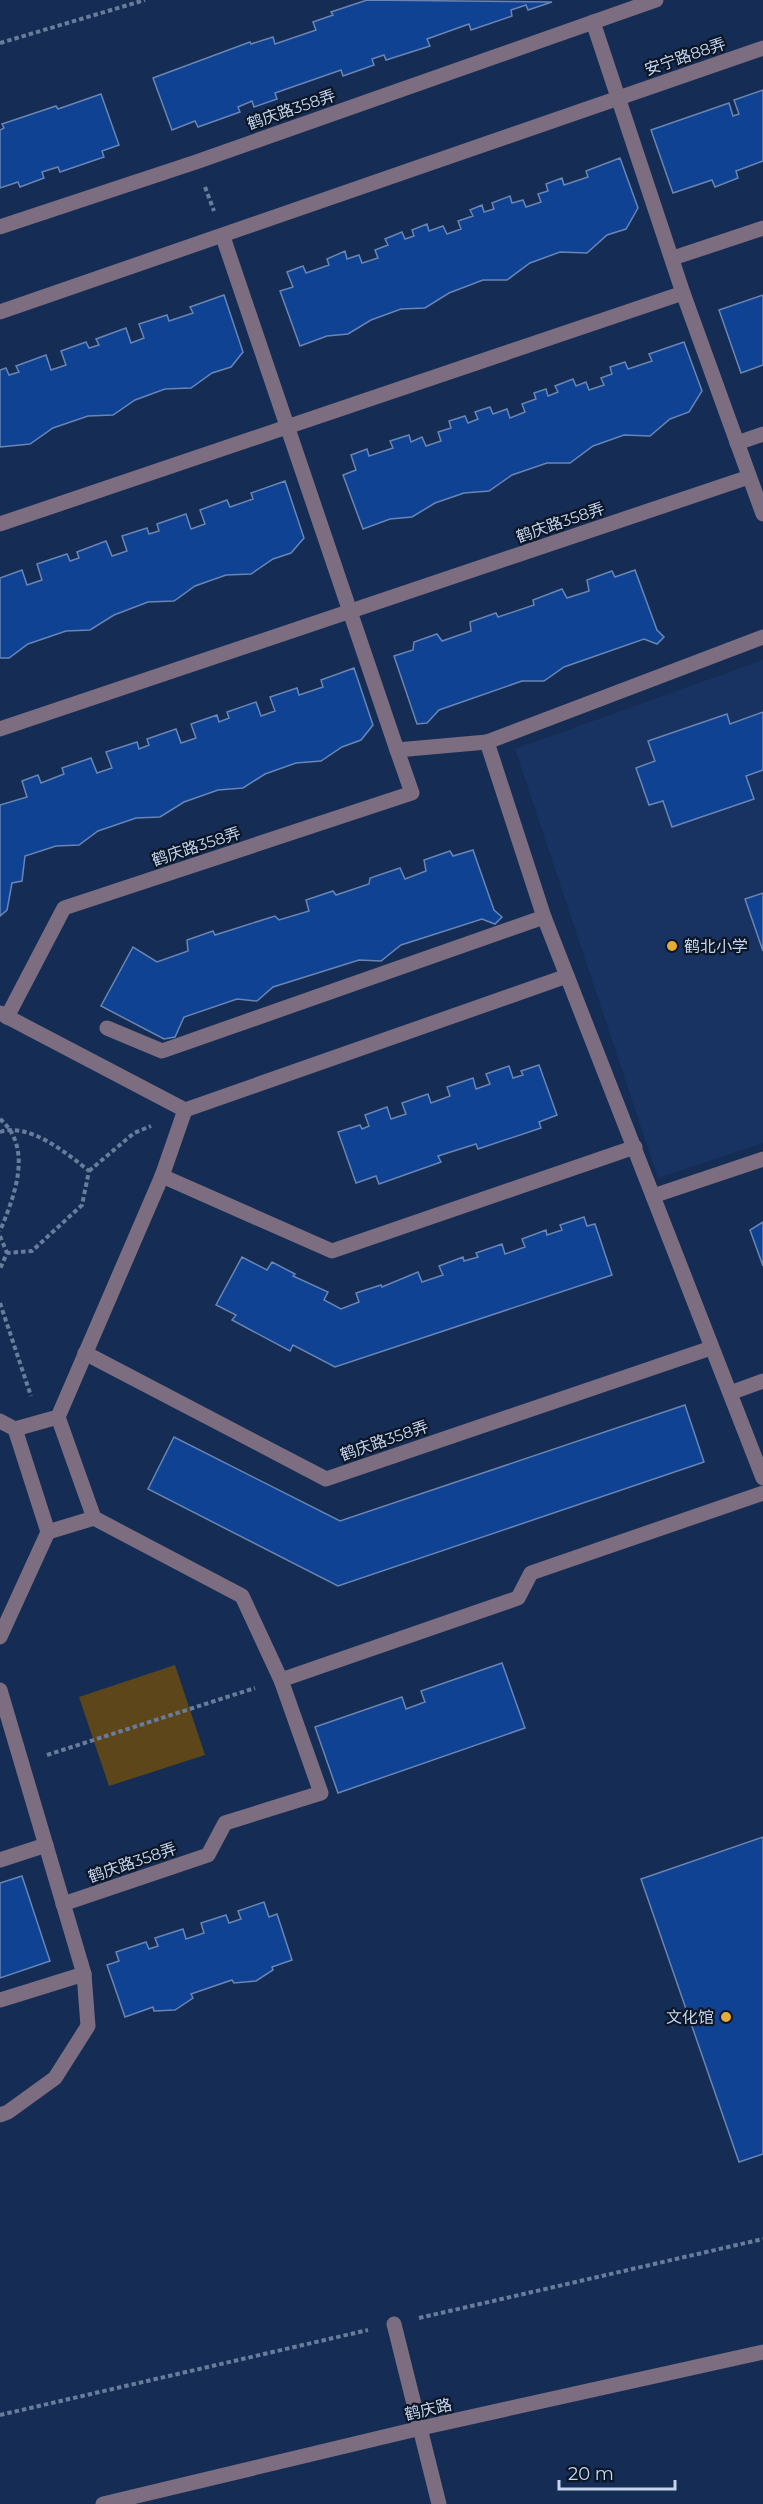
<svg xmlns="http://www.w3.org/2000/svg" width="763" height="2504" font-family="Montserrat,'Noto Sans SC',sans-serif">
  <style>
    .built { fill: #183361 }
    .green { fill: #5d461a }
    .building { fill: #104293; stroke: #6985b3; stroke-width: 1.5 }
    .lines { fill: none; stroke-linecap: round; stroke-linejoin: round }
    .path { stroke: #687c9c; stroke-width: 4; stroke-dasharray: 4.5 3; stroke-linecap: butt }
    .minor { stroke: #7c6d80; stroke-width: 15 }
    .poi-dot { fill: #e7ac37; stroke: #0b1627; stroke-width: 2 }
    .labels { text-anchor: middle; stroke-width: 4.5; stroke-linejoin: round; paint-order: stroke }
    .street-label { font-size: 16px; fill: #c6d5ee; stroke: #0b1627 }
    .poi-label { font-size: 16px; fill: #c6d5ee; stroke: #0b1627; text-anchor: start }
  </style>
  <rect width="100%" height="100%" fill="#152d54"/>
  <polygon class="built" points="763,660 763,1143 658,1178 515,749"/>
  <polygon class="green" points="175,1665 205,1755 109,1786 79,1697"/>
  <g class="building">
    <polygon points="367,0 552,2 528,10 526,5 511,10 512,16 471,30 469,24 427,39 430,46 386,60 384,55 372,59 374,65 343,76 341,70 275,93 277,99 254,107 252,101 238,107 240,112 198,127 195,121 172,130 153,78 250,42 251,44 273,37 275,44 316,30 313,22 333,15 331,12"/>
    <polygon points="763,90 763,161 736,171 738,178 715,187 712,180 673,193 651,130 729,103 733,116 739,114 734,100"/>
    <polygon points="101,94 119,145 102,151 104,157 60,172 58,167 42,172 44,178 20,187 18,182 0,188 0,130 4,128 2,124 56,106 58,109"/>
    <polygon points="620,158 638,208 626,229 607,235 587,253 560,252 530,263 507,280 483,280 449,293 425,308 401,309 371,320 348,334 327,336 300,346 280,291 293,287 287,272 303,266 306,273 329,265 327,259 345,251 347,259 359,255 362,263 378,258 375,250 388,245 385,239 402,232 405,239 414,236 412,230 427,224 429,231 443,226 447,234 461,229 458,221 473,216 470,210 482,205 484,212 494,209 492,203 510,196 512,203 523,200 526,207 541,202 538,194 548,191 546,184 562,178 564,185 588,177 586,171"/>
    <polygon points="224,295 243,352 231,367 212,373 191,388 165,389 135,400 113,415 88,416 53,428 30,444 0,447 0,370 6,368 9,375 19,372 16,366 46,355 51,370 66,365 61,351 86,342 89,348 99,345 96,339 126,328 131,343 144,338 139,324 167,315 169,321 193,313 190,307"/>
    <polygon points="763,295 763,365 741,373 719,310"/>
    <polygon points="684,342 702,391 689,412 670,419 650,436 624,435 593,446 570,463 547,463 512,475 489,491 464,493 435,503 412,517 390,519 363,529 343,475 356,470 351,455 367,449 369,456 393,448 390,441 409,435 411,442 422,437 426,446 441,441 438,432 451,428 449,421 465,416 468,423 478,419 475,412 490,407 493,414 507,409 510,418 525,412 522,404 536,399 534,393 546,389 548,396 558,392 555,386 573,379 576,386 586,382 589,390 604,385 601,378 612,374 610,367 625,362 628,369 652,361 649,354"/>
    <polygon points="285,481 304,538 291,553 273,559 251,574 226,575 195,586 174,601 148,602 114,615 90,630 66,631 28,644 9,658 0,658 0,578 22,570 27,585 42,580 37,564 67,554 70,561 79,558 77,552 106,541 112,556 127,551 122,536 147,528 149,534 159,531 157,524 186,514 191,529 205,524 200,510 227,500 230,507 253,499 251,493"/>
    <polygon points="635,570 657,630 664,637 657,644 644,639 564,667 544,681 522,681 439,710 427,723 417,724 394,656 413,650 414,642 437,634 442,641 471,631 470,622 496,613 498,617 534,605 533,600 562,589 567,598 589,591 587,580 612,571 615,577"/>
    <polygon points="354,668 373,725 361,740 342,747 321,761 296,763 265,774 243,788 218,790 184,802 160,817 136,818 98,831 79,845 56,846 25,856 22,881 12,883 7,910 0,916 0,805 27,797 22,781 38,775 41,783 64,774 62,768 91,758 97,773 112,768 106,752 137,742 139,749 149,745 147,739 176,729 181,743 196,738 191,724 217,715 219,722 229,718 227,712 256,702 261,716 275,711 270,697 297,688 299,695 323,687 321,680"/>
    <polygon points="763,712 763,770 746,776 754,799 672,827 663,801 649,805 636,768 655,761 648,741 727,714 730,724"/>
    <polygon points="473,850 494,910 502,917 495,924 482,919 401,945 381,961 359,960 273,987 257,1001 237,999 184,1017 175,1037 164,1039 101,1006 133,947 157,962 188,951 187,940 213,931 215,935 275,916 279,920 309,911 306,900 333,891 336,895 369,884 370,878 400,868 405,879 426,871 424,860 450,851 453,856"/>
    <polygon points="763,893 763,951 745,899"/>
    <polygon points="539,1065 557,1115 539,1122 541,1128 478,1149 476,1144 438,1156 441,1162 379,1184 376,1176 356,1183 338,1132 360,1125 362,1129 369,1126 365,1115 387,1107 391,1119 406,1114 402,1103 428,1094 431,1103 450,1096 447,1087 473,1078 476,1089 490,1084 486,1074 509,1066 513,1078 523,1075 521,1071"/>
    <polygon points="584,1217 587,1226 595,1224 612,1275 335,1367 293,1345 290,1351 232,1320 236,1315 216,1305 242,1257 267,1270 272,1262 295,1274 293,1276 328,1292 324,1300 341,1309 359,1302 356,1293 381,1285 382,1287 418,1272 422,1282 443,1275 439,1266 463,1257 464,1261 478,1257 476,1253 502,1244 505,1254 525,1247 522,1239 546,1230 547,1235 562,1230 560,1225"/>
    <polygon points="763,1222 763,1266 750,1230"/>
    <polygon points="685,1405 704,1462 338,1586 148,1489 174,1437 340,1521"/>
    <polygon points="502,1663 525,1728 338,1793 315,1727 402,1697 406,1709 425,1702 421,1691"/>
    <polygon points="763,1837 763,2154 739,2162 641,1879"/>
    <polygon points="22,1876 50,1961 0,1978 0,1883"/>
    <polygon points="264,1902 269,1917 277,1914 292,1960 272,1967 273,1970 256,1981 234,1983 232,1980 191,1994 193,1998 175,2010 154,2011 153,2007 125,2017 107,1965 119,1961 116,1952 146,1942 149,1949 158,1946 155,1938 183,1929 186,1939 204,1933 201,1923 226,1915 229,1923 241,1919 238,1911"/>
  </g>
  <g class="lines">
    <g class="path">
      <polyline points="0,43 145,0"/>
      <polyline points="205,187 214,211"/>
      <path d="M0 1119C34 1148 14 1197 0 1231"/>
      <path d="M0 1132C29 1122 68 1154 89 1171L82 1205 32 1251 7 1253"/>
      <polyline points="89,1171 134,1133 151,1126"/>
      <polyline points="0,1236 7,1253 0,1269"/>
      <polyline points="0,1303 31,1396"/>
      <polyline points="47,1755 255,1688"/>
      <polyline points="419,2318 763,2239"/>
      <polyline points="0,2415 368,2330"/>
    </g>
    <g class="minor">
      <polyline points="593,22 683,293 763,514"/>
      <polyline points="0,227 196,162 656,0"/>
      <polyline points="223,237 397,750 487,742"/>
      <polyline points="673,258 763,228"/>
      <polyline points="0,312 763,48"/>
      <polyline points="737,443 763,434"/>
      <polyline points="0,524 683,293"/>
      <polyline points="763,637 487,742 544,917 763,1478"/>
      <polyline points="0,729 749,477"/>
      <polyline points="0,1013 185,1110 162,1176 58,1417 15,1429 0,1421"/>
      <polyline points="7,1017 64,908 412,793 397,750"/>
      <polyline points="107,1028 162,1051 544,917"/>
      <polyline points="185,1110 567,976"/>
      <polyline points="162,1176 332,1251 635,1147"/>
      <polyline points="653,1196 763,1159"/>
      <polyline points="85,1353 326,1479 711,1348"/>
      <polyline points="730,1393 763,1381"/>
      <polyline points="15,1429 48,1532 94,1518 58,1417"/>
      <polyline points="94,1518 242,1596 281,1680 518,1598 531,1573 763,1493"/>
      <polyline points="0,1637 48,1532"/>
      <polyline points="0,1690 84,1974 88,2026 55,2078 8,2112 0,2115"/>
      <polyline points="0,1860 46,1845"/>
      <polyline points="63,1904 208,1855 225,1823 321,1793 281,1680"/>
      <polyline points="0,2000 84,1974"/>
      <polyline points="394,2324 439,2504"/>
      <polyline points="103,2504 421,2428 763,2352"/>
    </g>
  </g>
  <g class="poi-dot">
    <circle cx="672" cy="946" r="6"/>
    <circle cx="726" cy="2017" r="6"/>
  </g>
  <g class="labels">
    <g class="street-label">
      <text transform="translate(685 56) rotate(-19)" y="6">安宁路88弄</text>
      <text transform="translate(291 109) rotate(-19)" y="6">鹤庆路358弄</text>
      <text transform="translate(560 522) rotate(-19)" y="6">鹤庆路358弄</text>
      <text transform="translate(196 846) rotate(-18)" y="6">鹤庆路358弄</text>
      <text transform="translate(384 1440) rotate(-19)" y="6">鹤庆路358弄</text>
      <text transform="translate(132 1862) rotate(-19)" y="6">鹤庆路358弄</text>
      <text transform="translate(428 2409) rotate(-13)" y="6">鹤庆路</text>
    </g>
    <g class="poi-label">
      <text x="684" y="952">鹤北小学</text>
      <text x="714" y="2023" text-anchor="end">文化馆</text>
    </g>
  </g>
  <path d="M559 2480v9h116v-9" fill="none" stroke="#c6d5ee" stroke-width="3"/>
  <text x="568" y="2480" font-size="18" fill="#c6d5ee" stroke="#0b1627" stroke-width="4.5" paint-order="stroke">20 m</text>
</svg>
